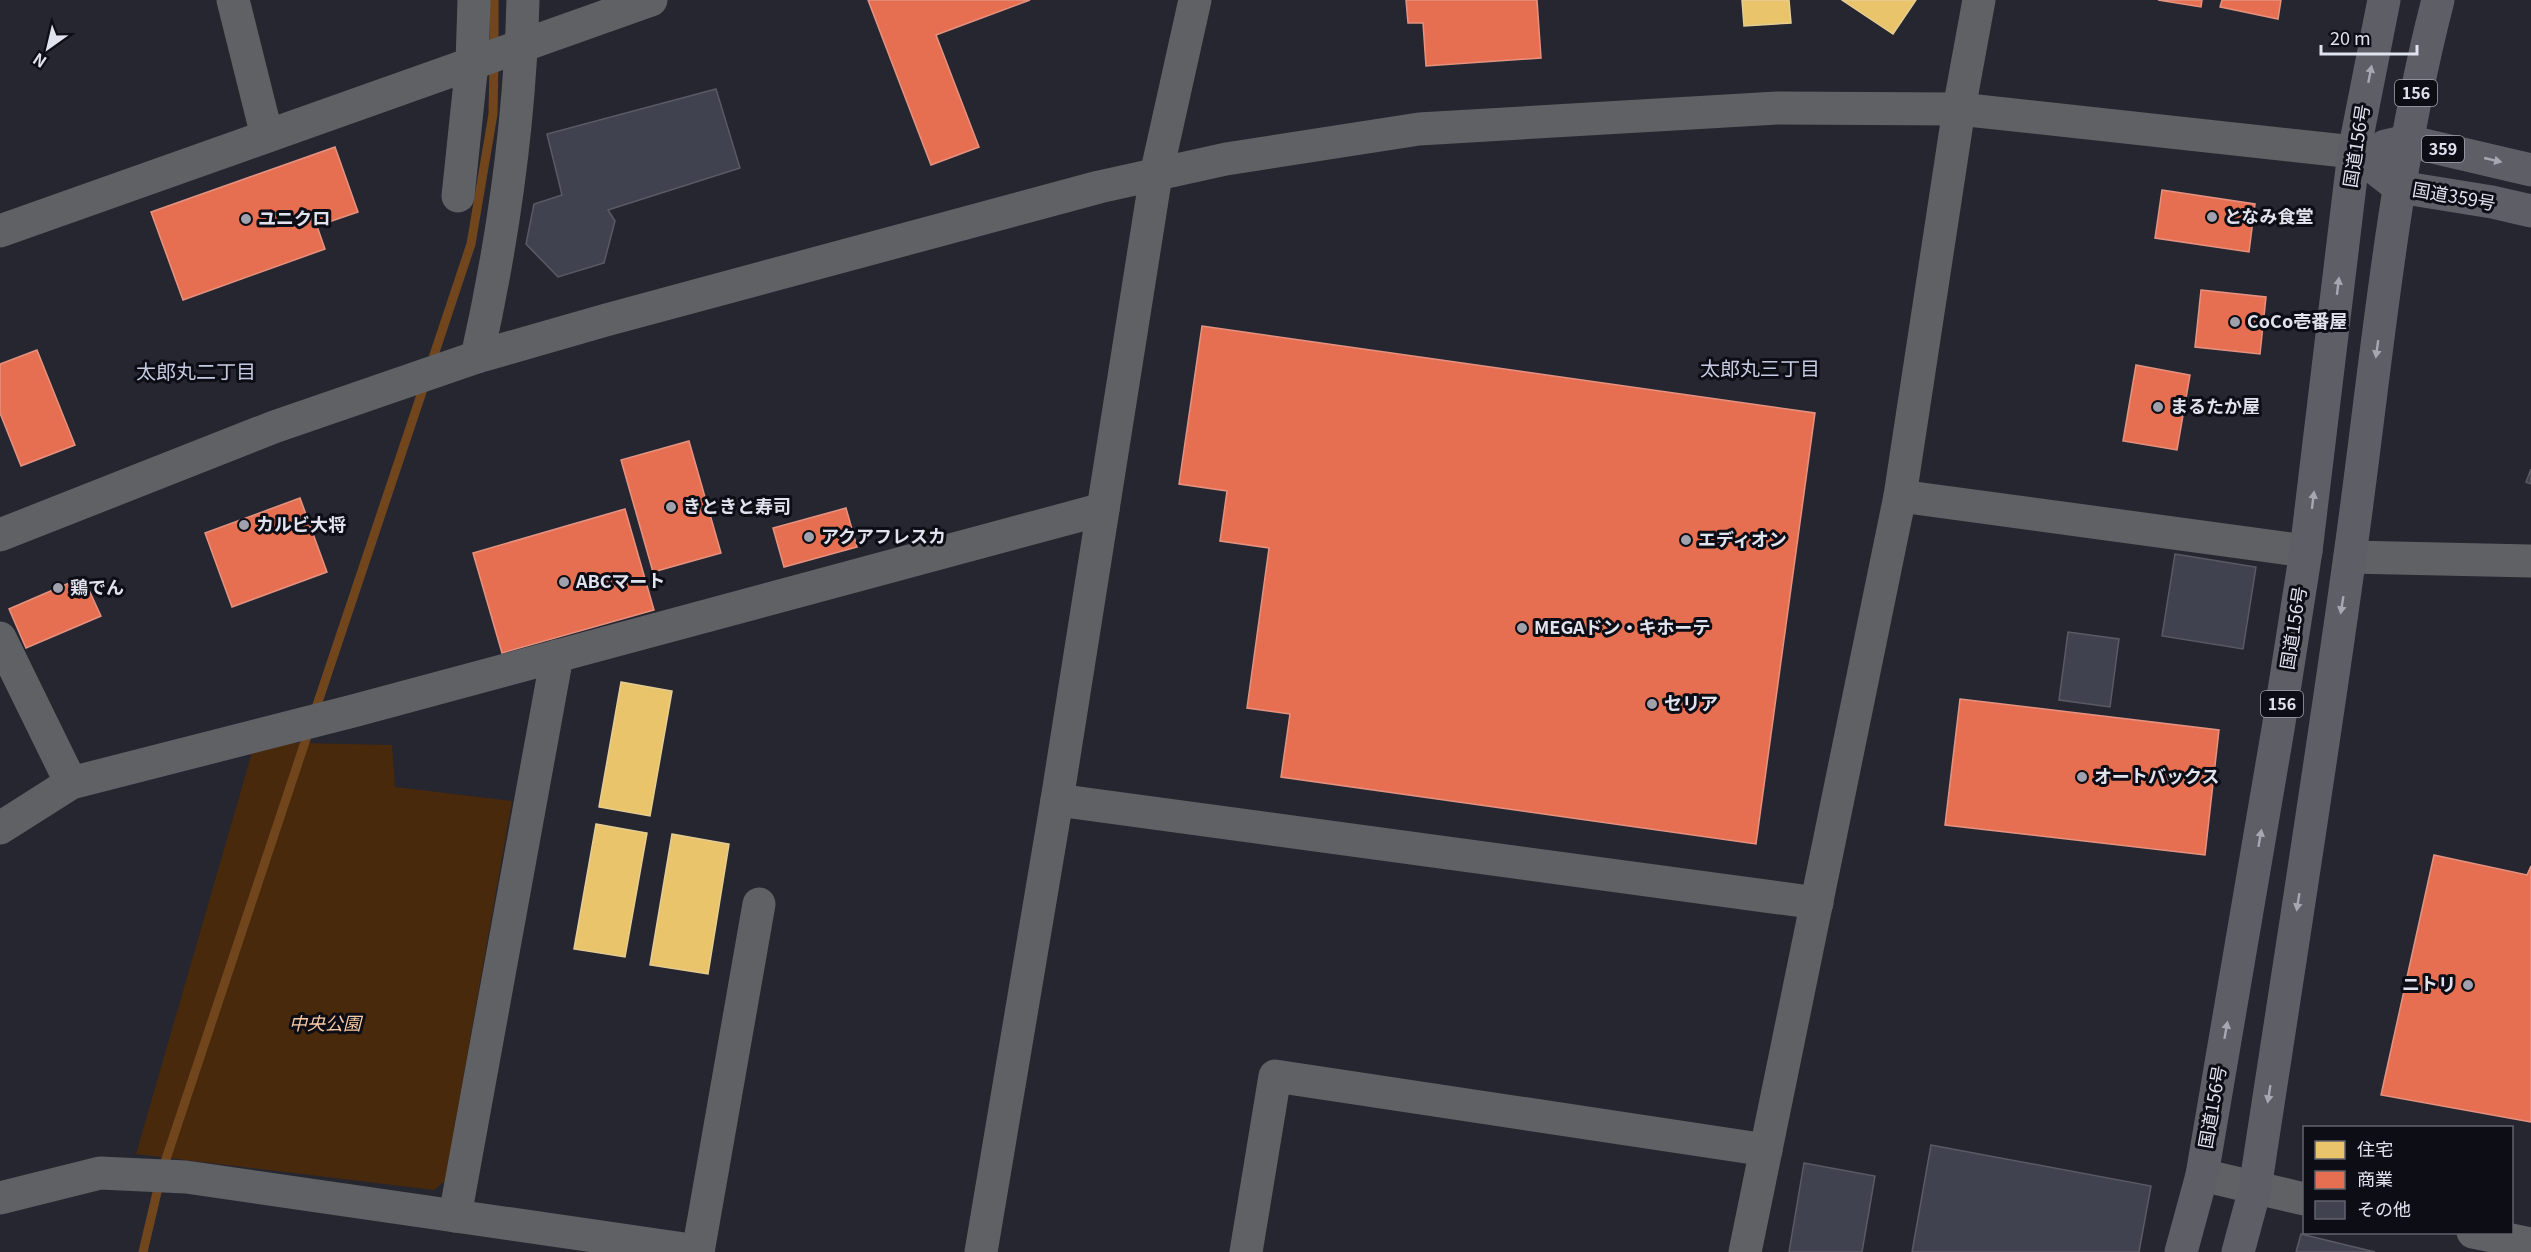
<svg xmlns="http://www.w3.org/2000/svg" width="2531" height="1252" font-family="Georgia,'Noto Sans JP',serif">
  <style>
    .green { fill: #48290c }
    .homes { fill: #e9c46a; stroke: #e6cd92; stroke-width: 1.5 }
    .shops { fill: #e76f51; stroke: #e59280; stroke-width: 1.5 }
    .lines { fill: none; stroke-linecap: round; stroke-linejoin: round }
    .stream { stroke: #71461d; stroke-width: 9 }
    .building { fill: #404250; stroke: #595a63; stroke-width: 1.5 }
    .minor { stroke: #606165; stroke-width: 33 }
    .highway { stroke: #5e5f66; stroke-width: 33 }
    .oneway { fill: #a6a8b1 }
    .poi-dot { fill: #9fa1ac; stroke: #0c0d15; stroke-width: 2 }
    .labels { text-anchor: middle; stroke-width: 6; stroke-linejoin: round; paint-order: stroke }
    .shield { fill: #0c0d15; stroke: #a0a3ad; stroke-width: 1.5 }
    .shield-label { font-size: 16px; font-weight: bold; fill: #e0e3ee }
    .street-label { font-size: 18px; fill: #e0e3ee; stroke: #0c0d15 }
    .poi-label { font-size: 18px; font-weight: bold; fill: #e0e3ee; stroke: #0c0d15; text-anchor: start }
    .park-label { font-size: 18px; font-style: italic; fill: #f7caa5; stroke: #0c0d15 }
    .neighbourhood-label { font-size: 20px; fill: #c6cbe1; stroke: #0c0d15 }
  </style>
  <rect width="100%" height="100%" fill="#252630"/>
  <polygon class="green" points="255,742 392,745 395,787 512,801 445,1181 434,1190 136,1154"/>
  <g class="homes">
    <polygon points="1742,0 1789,0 1791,23 1744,26"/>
    <polygon points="1842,0 1916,0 1893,34"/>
    <polygon points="621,682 672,691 650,816 599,807"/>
    <polygon points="596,824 647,833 625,957 574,949"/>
    <polygon points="672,834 729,844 708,974 650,965"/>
  </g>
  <g class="shops">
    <polygon points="868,0 1030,0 936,35 979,147 931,165"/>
    <polygon points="1406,0 1537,0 1541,58 1426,66 1423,23 1408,23"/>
    <polygon points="2158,0 2202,0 2201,7"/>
    <polygon points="2222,0 2281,0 2278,19 2220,7"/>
    <polygon points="335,147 358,212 317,226 325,249 183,300 151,212"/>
    <polygon points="2162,190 2255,204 2249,252 2155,238"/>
    <polygon points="2201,290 2266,297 2260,354 2195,347"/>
    <polygon points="1202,326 1815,413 1756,844 1281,777 1290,714 1247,708 1269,548 1220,541 1227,491 1179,484"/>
    <polygon points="37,350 75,445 21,466 0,413 0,364"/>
    <polygon points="2136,365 2190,375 2177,450 2123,441"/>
    <polygon points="689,441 721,553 653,572 621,460"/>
    <polygon points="300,498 327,572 232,607 205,533"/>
    <polygon points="846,508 857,547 784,567 773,528"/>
    <polygon points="625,509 654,610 502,653 473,553"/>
    <polygon points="83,577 101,616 26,648 9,609"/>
    <polygon points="1960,699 2219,730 2205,855 1945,825"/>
    <polygon points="2434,855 2527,875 2531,866 2531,1122 2381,1095"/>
  </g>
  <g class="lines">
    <g class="stream">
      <polyline points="494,49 494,0"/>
      <polyline points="431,364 471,244 493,114 494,62"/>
      <polyline points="314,714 425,383"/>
      <polyline points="143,1252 162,1171 309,730"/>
    </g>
  </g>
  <g class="building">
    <polygon points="716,89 740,168 608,210 615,221 604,263 558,277 526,244 534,204 562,195 547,134"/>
    <polygon points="2531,469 2531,484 2526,482"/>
    <polygon points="2175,554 2256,567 2243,649 2162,636"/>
    <polygon points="2068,632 2119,639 2110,707 2059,700"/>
    <polygon points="1931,1145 2151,1186 2139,1252 1912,1252"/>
    <polygon points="1804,1163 1875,1176 1862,1252 1789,1252"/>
    <polygon points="2301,1234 2375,1252 2296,1252"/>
  </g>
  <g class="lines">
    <g class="minor">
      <polyline points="233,0 267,136"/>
      <polyline points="458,196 472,63 474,0"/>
      <polyline points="0,231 651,0"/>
      <path d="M477 357C503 241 520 119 523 0"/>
      <polyline points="1900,496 2306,551"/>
      <polyline points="0,535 274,427 477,357 606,320 1099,187 1226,159 1419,129 1777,108 1959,109 2354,152"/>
      <polyline points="2350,557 2531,561"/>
      <polyline points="0,638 71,783"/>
      <polyline points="1057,800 1817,903"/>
      <polyline points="0,828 71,783 353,711 1103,509"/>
      <polyline points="2202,1175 2304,1199"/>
      <polyline points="0,1198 100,1173 186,1177 698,1251"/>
      <polyline points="455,1216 557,656"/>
      <polyline points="2473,1232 2531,1244"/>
      <polyline points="698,1252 759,904"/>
      <polyline points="981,1252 1057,800 1156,175 1195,0"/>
      <polyline points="1246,1252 1275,1076 1766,1150"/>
      <polyline points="1745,1252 1900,496 1959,109 1979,0"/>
    </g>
    <g class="highway">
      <polyline points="2385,146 2407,141 2531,170"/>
      <polyline points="2354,152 2399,187 2492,202 2531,211"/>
      <polyline points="2181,1252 2202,1175 2278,729 2306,551 2354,152 2384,0"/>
      <path d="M2238 1252 2255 1189C2287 978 2321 766 2350 555 2376 370 2391 181 2438 0"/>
    </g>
  </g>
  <defs><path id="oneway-solid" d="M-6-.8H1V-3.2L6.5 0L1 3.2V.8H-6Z" transform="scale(1.5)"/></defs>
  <g class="oneway">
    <use href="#oneway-solid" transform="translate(2370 74) rotate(-79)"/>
    <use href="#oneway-solid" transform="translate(2493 160) rotate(13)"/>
    <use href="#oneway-solid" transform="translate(2338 286) rotate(-83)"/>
    <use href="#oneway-solid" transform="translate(2377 349) rotate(98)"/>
    <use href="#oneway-solid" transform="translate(2313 500) rotate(-83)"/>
    <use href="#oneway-solid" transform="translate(2342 605) rotate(99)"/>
    <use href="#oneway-solid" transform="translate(2260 838) rotate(-80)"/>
    <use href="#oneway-solid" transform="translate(2298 902) rotate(99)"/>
    <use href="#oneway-solid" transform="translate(2226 1030) rotate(-80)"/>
    <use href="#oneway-solid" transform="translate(2269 1094) rotate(99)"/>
  </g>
  <g class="poi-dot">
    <circle cx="2212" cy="217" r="6"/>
    <circle cx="246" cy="219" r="6"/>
    <circle cx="2235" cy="322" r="6"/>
    <circle cx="2158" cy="407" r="6"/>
    <circle cx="671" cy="507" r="6"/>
    <circle cx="244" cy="525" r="6"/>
    <circle cx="809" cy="537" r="6"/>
    <circle cx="1686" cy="540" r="6"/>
    <circle cx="564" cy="582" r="6"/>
    <circle cx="58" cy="588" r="6"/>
    <circle cx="1522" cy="628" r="6"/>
    <circle cx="1652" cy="704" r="6"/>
    <circle cx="2082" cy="777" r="6"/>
    <circle cx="2468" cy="985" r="6"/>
  </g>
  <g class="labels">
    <g class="shield">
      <rect x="2395" y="80" width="42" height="26" rx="4.5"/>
      <rect x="2422" y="136" width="42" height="26" rx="4.5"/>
      <rect x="2261" y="691" width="42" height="26" rx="4.5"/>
    </g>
    <g class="shield-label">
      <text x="2416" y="99">156</text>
      <text x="2443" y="155">359</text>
      <text x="2282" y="710">156</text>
    </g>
    <g class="street-label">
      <text transform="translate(2357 146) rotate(-81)" y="6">国道156号</text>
      <text transform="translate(2454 197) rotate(10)" y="6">国道359号</text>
      <text transform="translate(2294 628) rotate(-81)" y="6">国道156号</text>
      <text transform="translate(2213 1107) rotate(-80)" y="6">国道156号</text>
    </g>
    <g class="poi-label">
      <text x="2224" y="223">となみ食堂</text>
      <text x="258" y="225">ユニクロ</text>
      <text x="2247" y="328">CoCo壱番屋</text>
      <text x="2170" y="413">まるたか屋</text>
      <text x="683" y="513">きときと寿司</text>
      <text x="256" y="531">カルビ大将</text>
      <text x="821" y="543">アクアフレスカ</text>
      <text x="1698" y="546">エディオン</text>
      <text x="576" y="588">ABCマート</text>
      <text x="70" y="594">鶏でん</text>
      <text x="1534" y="634">MEGAドン・キホーテ</text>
      <text x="1664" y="710">セリア</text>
      <text x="2094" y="783">オートバックス</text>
      <text x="2456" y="991" text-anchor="end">ニトリ</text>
    </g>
    <g class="park-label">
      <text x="325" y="1030">中央公園</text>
    </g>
    <g class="neighbourhood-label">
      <text x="1760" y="376">太郎丸三丁目</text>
      <text x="196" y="379">太郎丸二丁目</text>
    </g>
  </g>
  <rect x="2303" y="1126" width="210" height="108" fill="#0c0d15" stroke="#61636c" stroke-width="1.5"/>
  <rect x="2315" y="1141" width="30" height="18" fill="#e9c46a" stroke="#61636c" stroke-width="1.5"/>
  <text x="2357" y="1156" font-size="18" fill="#e0e3ee">住宅</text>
  <rect x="2315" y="1171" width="30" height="18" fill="#e76f51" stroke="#61636c" stroke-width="1.5"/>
  <text x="2357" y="1186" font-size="18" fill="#e0e3ee">商業</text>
  <rect x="2315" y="1201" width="30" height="18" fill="#404250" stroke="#61636c" stroke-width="1.5"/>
  <text x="2357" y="1216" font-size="18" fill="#e0e3ee">その他</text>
  <g transform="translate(48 48) rotate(214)" stroke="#0c0d15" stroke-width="4.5" paint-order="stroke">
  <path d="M0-4.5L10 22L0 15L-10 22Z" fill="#e0e3ee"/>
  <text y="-9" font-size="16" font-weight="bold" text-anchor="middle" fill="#e0e3ee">N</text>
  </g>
  <path d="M2321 45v9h96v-9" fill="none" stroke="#e0e3ee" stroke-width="3"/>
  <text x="2330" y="45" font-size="18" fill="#e0e3ee" stroke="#0c0d15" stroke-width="4.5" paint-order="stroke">20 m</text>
</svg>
